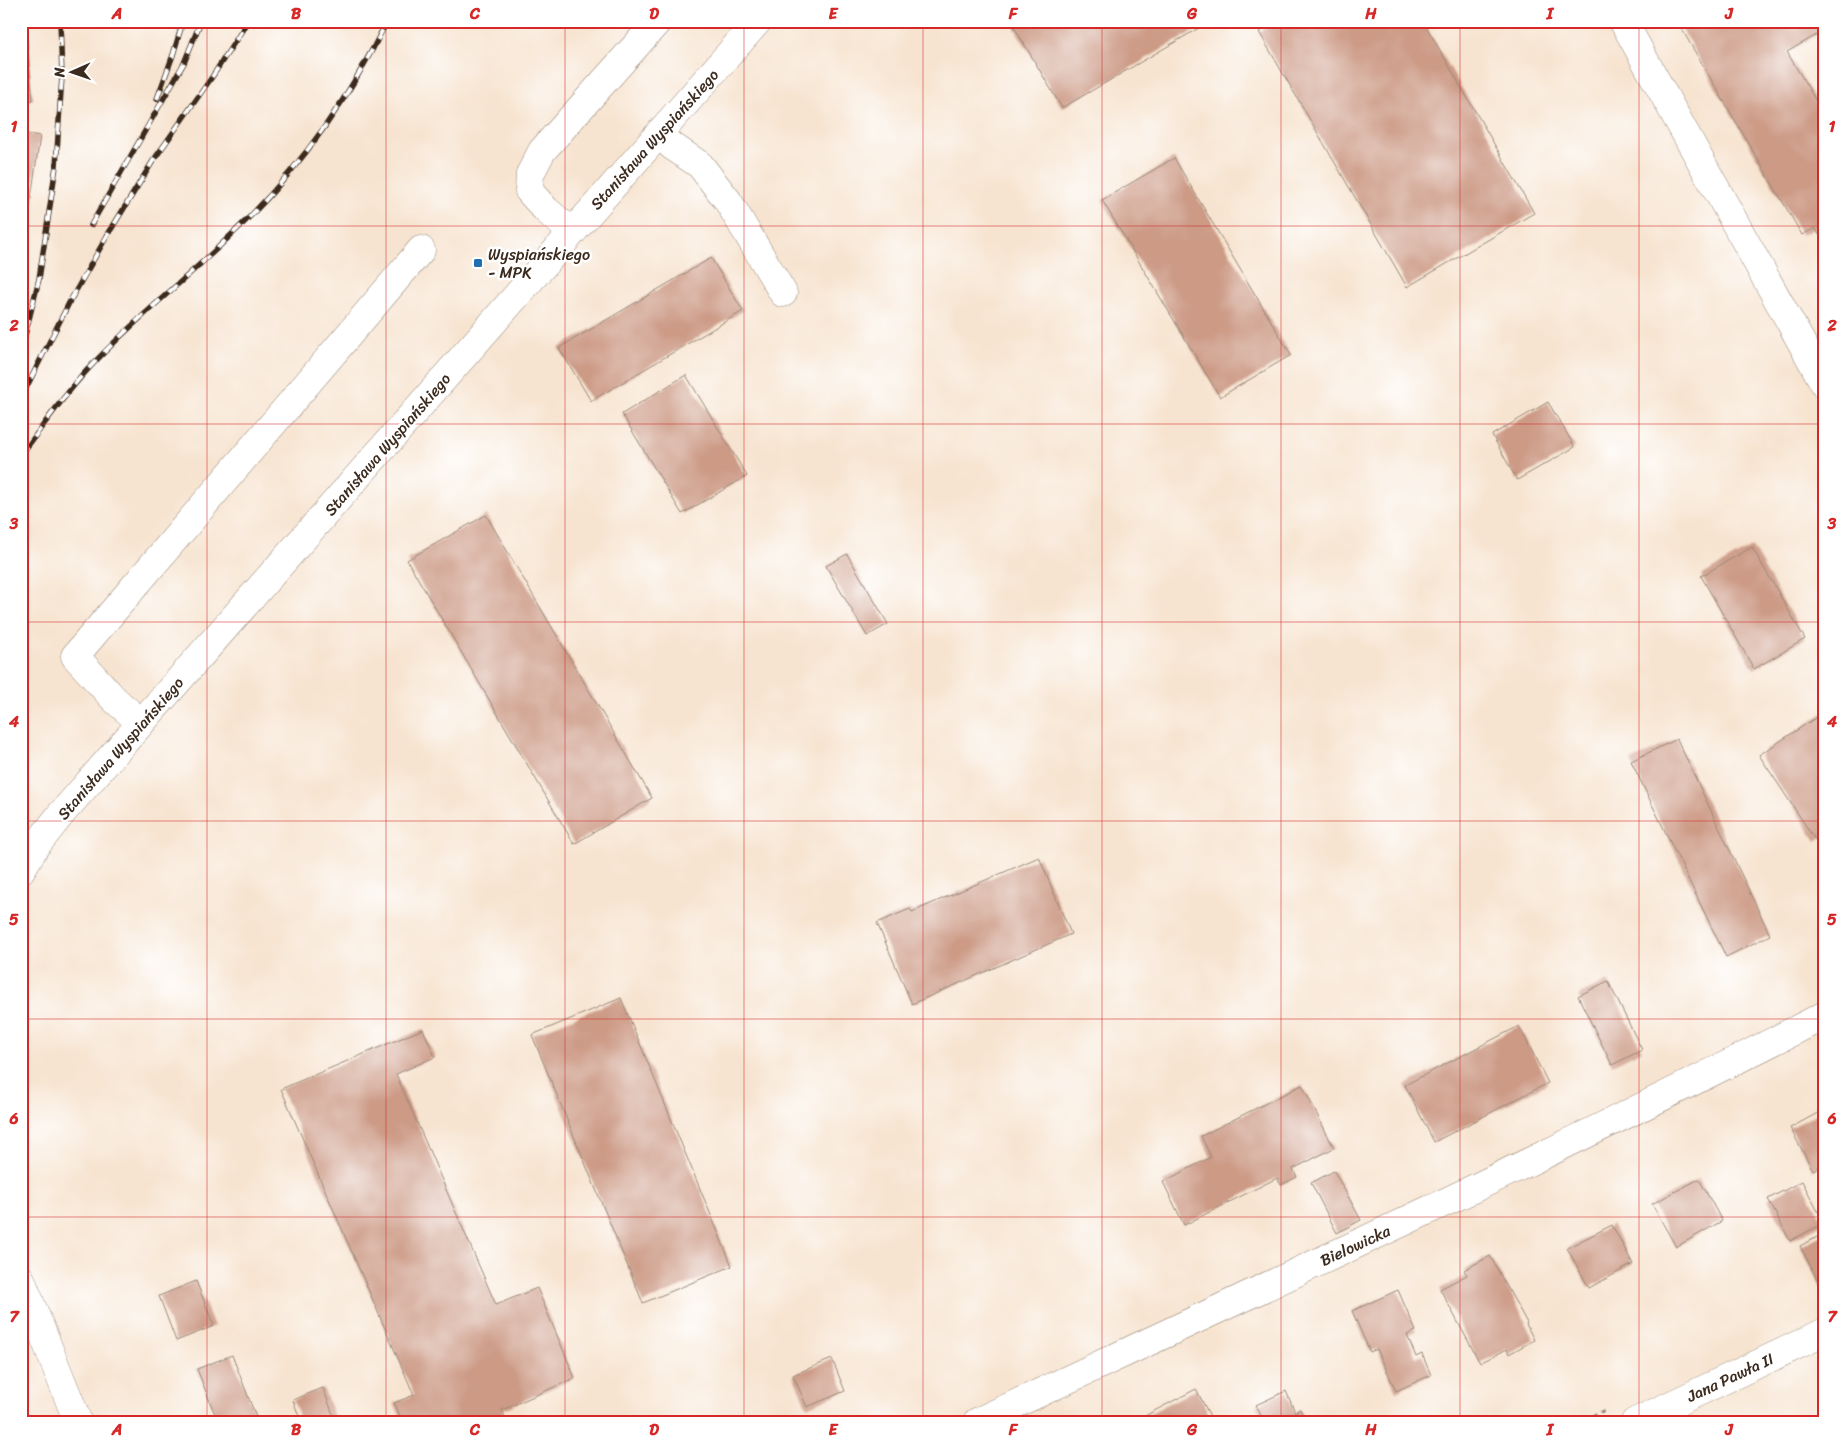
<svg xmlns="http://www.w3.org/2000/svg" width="1846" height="1443" font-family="Sriracha,sans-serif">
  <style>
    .building { fill: #cc9a85 }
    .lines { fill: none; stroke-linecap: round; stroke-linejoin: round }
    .minor-casing { stroke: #998777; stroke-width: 29 }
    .path { stroke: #998777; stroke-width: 3; stroke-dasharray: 4 4; stroke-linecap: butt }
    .minor { stroke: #fff; stroke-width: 28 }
    .rail-casing { stroke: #3b2a1e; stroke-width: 5.5 }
    .rail { stroke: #fff; stroke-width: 4; stroke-dasharray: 11; stroke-linecap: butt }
    .grid { fill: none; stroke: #d62828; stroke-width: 1; stroke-opacity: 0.55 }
    .poi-dot { fill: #1f6fb2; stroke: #fff; stroke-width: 2 }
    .labels { text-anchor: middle; stroke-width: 5; stroke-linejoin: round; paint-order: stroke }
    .street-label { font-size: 16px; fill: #3b2a1e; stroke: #fff }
    .poi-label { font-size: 16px; fill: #3b2a1e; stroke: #fff; text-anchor: start }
    .neatline { fill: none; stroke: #d62828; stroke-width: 2 }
    .grid-label { font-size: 16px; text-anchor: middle; font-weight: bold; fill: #d62828 }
  </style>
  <rect width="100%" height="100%" fill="#fff"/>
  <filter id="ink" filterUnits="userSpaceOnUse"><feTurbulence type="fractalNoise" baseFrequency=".02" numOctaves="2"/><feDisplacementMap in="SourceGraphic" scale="10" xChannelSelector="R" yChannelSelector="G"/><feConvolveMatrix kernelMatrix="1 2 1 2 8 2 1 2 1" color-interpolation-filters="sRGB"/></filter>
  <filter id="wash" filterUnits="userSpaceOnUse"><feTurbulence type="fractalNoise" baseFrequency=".0096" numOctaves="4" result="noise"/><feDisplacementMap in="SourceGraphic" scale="20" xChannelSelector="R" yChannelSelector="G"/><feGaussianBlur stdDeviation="1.12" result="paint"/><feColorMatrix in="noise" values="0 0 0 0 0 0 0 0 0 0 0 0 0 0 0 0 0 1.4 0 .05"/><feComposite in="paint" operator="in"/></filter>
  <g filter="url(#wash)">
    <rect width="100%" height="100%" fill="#f7e4d0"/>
    <g id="blocks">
      <g class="building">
        <polygon points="21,21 25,21 33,100 21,101"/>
        <polygon points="1019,21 1211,21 1062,108 1013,25"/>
        <polygon points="1278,21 1423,21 1534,213 1407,287 1259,32"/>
        <polygon points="1677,21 1825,21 1825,30 1787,52 1825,116 1825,244 1815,228 1802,235"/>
        <polygon points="21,133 40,136 22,260 21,260"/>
        <polygon points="1174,158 1291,355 1220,397 1102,200"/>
        <polygon points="711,258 743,311 591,401 559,348"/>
        <polygon points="686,375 747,476 682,514 622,414"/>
        <polygon points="1548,402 1575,447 1517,480 1492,435"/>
        <polygon points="486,515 652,798 574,844 407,560"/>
        <polygon points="1752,547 1805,639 1754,669 1701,576"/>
        <polygon points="847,554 888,624 867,636 826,566"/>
        <polygon points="1823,713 1825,717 1825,835 1816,841 1759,755"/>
        <polygon points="1677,739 1770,935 1726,957 1631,761"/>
        <polygon points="1039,857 1071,934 912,1004 877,923 910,909 912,912"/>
        <polygon points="1608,981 1642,1050 1612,1065 1578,996"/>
        <polygon points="621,998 732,1266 643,1303 532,1035"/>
        <polygon points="1519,1026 1548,1083 1434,1142 1405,1085"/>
        <polygon points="423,1029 435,1057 396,1074 496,1305 537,1288 575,1378 502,1410 507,1422 403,1422 394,1403 414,1395 281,1089"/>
        <polygon points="1302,1085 1334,1148 1293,1169 1297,1177 1281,1185 1277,1178 1184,1225 1163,1182 1211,1157 1201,1136"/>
        <polygon points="1825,1109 1825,1164 1813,1170 1790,1128"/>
        <polygon points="1334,1171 1361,1220 1337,1233 1311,1183"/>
        <polygon points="1699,1179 1722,1221 1676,1247 1652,1204"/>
        <polygon points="1802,1181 1824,1223 1790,1241 1768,1199"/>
        <polygon points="1612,1225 1633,1264 1589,1288 1567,1248"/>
        <polygon points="1825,1233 1825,1287 1822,1289 1800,1246"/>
        <polygon points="1490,1256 1527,1323 1526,1324 1534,1340 1509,1354 1507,1349 1480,1363 1440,1289 1467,1275 1464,1270"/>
        <polygon points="196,1281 214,1326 176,1341 159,1296"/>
        <polygon points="1398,1290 1416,1331 1407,1335 1416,1357 1422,1354 1431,1375 1396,1391 1377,1349 1370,1352 1352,1311"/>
        <polygon points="232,1355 258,1422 218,1422 197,1369"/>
        <polygon points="832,1359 845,1391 807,1407 793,1375"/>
        <polygon points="323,1388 336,1422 301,1422 293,1400"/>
        <polygon points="1196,1389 1213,1422 1138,1422 1137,1420"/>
        <polygon points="1286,1391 1295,1412 1300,1409 1306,1422 1264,1422 1256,1405"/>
      </g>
    </g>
  </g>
  <g filter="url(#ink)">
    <use href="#blocks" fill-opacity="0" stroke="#998777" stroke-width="1"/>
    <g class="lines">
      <defs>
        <g id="minor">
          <polyline points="1623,21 1825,385"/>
          <polyline points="659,134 672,146 700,165 728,201 783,293"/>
          <polyline points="572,232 546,210 529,191 530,174 542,151 658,21"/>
          <polyline points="141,723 114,699 75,656 421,250"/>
          <polyline points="21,870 35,847 62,813 758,21"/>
          <polyline points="21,1279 78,1422"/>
          <path d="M977 1422C1261 1289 1546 1158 1825 1015"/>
          <polyline points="1635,1422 1825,1332"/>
        </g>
      </defs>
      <use href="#minor" class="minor-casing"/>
      <polyline class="path" points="1578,1422 1605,1410"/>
      <use href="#minor" class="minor"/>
      <defs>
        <g id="rail">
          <polyline points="157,99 173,55 183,21"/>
          <polyline points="91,225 184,63 201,21"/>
          <polyline points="21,351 39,279 56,166 62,76 60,21"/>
          <polyline points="21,398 70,301 107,236 153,161 212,77 248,21"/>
          <path d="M21 455C44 425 65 393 91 366 134 320 184 281 229 237 294 176 348 101 387 21"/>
        </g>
      </defs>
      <use href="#rail" class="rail-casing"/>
      <use href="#rail" class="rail"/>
    </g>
  </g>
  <path class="grid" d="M207 21V1422M386 21V1422M565 21V1422M744 21V1422M923 21V1422M1102 21V1422M1281 21V1422M1460 21V1422M1639 21V1422M21 226H1825M21 424H1825M21 622H1825M21 821H1825M21 1019H1825M21 1217H1825"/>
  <rect class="poi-dot" x="473" y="258" width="10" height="10" rx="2.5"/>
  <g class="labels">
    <g class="street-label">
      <text transform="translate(654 139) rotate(-48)" y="6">Stanisława Wyspiańskiego</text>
      <text transform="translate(387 444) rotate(-49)" y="6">Stanisława Wyspiańskiego</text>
      <text transform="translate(120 748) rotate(-49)" y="6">Stanisława Wyspiańskiego</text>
      <text transform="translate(1355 1245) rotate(-25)" y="6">Bielowicka</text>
      <text transform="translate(1730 1377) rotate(-25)" y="6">Jana Pawła II</text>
    </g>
    <g class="poi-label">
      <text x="488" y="260">Wyspiańskiego<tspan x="488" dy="18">- MPK</tspan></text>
    </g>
  </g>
  <rect width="1846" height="1443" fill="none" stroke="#fff" stroke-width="55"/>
  <g transform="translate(72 72) rotate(268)" stroke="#ffffff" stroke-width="4" paint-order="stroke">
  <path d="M0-4L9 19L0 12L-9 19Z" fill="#3b2a1e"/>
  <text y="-8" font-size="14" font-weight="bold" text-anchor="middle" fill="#3b2a1e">N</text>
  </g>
  <rect x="28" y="28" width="1790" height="1388" class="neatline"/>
  <g class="grid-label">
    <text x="117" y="19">A</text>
    <text x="296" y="19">B</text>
    <text x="475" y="19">C</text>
    <text x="654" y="19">D</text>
    <text x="833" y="19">E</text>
    <text x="1013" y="19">F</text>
    <text x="1192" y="19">G</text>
    <text x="1371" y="19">H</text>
    <text x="1550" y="19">I</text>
    <text x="1729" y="19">J</text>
    <text x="14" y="132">1</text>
    <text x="1832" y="132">1</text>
    <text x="14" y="331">2</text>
    <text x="1832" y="331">2</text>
    <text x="14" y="529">3</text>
    <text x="1832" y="529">3</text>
    <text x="14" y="727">4</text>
    <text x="1832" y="727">4</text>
    <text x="14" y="925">5</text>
    <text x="1832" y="925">5</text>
    <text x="14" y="1124">6</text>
    <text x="1832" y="1124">6</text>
    <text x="14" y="1322">7</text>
    <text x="1832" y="1322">7</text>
    <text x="117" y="1435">A</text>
    <text x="296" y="1435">B</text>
    <text x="475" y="1435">C</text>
    <text x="654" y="1435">D</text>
    <text x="833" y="1435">E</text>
    <text x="1013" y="1435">F</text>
    <text x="1192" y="1435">G</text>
    <text x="1371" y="1435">H</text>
    <text x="1550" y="1435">I</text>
    <text x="1729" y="1435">J</text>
  </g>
</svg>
